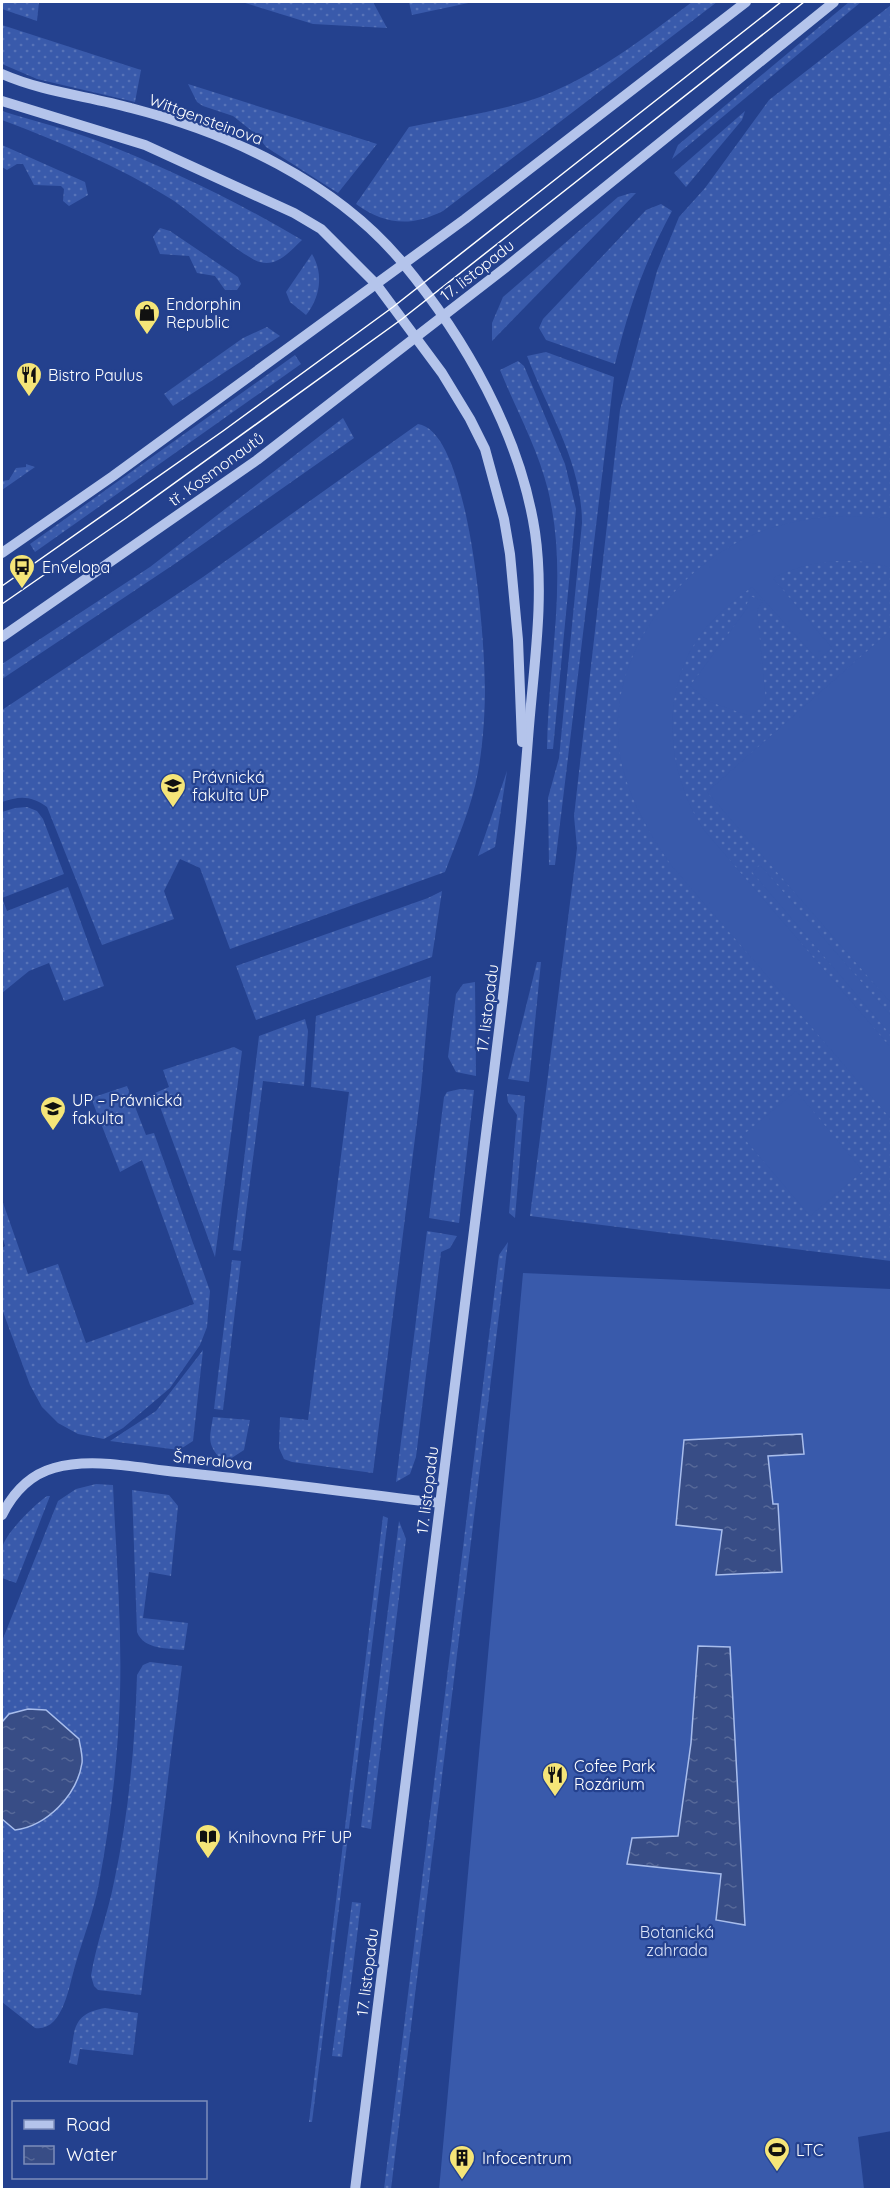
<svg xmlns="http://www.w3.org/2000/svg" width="893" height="2191" font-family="Quicksand,sans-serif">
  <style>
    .grass { fill: url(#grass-dots) }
    .garden { fill: #395aab }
    .water { fill: url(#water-ripples); stroke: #a8bdec; stroke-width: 1.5 }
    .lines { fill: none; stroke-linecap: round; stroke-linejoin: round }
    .minor { stroke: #b4c4eb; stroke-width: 10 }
    .tram { stroke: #fff; stroke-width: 1.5 }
    .labels { text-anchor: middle; stroke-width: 4.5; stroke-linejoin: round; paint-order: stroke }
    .street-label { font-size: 16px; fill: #fff; stroke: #24418e }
    .poi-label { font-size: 16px; fill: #fff; stroke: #24418e; text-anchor: start }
    .park-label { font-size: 16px; fill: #d9e2f8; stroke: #24418e }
  </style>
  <defs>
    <pattern id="grass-dots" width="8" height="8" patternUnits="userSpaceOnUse" patternTransform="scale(1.5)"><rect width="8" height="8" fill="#395aab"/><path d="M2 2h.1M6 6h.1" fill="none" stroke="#5773b8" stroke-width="1.8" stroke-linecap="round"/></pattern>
    <pattern id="water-ripples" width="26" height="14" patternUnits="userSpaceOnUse" patternTransform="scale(1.5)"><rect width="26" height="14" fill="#384d86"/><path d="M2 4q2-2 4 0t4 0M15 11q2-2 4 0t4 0" fill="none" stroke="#566898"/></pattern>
  </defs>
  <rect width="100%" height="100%" fill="#24418e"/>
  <g class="grass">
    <polygon points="2,2 39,2 37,21 2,9"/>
    <polygon points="242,2 373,2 387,28 313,24"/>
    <polygon points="409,2 473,2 412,15"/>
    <path d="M692 2H717L443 211C411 227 385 225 356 204L409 127C453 118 498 112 540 97 597 75 644 38 692 2Z"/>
    <polygon points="849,2 861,2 672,159 678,145"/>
    <polygon points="891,5 891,1261 530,1216 577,848 574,816 620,410 657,271 679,217 705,188 769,100"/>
    <polygon points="2,25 141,70 135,102 37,79 2,64"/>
    <polygon points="188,84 377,144 338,193 266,147 257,135 233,116 203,106 197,102"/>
    <path d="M2 111C34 121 67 129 98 141 168 168 238 202 302 240 290 251 278 267 260 262 245 259 190 211 171 199 118 166 60 142 2 120Z"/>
    <polygon points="745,111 742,120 686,187 674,173"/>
    <polygon points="2,145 85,182 88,195 69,206 63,201 64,189 61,186 34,185 23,164 17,164 7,170 2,167"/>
    <polygon points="631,193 636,193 492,341 492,323 503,297 618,197"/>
    <path d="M661 204 672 211C644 263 629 307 615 364L546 340 539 328 543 319 646 210Z"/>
    <polygon points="160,228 170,231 238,277 241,284 237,290 225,290 215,276 197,273 189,256 160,254 153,237"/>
    <path d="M312 254C324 274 320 298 306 315L290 302 286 292Z"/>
    <polygon points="267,327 280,336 173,406 164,394 243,338"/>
    <path d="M546 352 614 377 555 865H549L548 798 559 758 582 523C582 463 548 411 527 356Z"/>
    <polygon points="295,355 301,364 35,552 30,544"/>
    <path d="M518 361 524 366 565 464 576 509 553 749H547C548 662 569 577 548 490 538 449 516 409 500 370Z"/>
    <polygon points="343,418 354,438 176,563 2,679 2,664 150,567"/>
    <path d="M418 424C470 431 485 642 485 686 485 714 483 745 478 772 472 806 457 840 445 872L230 949 200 868 180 859 164 891 174 919 102 945 47 807C31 795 19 796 2 802V710L203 577Z"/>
    <polygon points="26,464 35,467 2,490 2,481 9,480 16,468 26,467"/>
    <polygon points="507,771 495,847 478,856"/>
    <polygon points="27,807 37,811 43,819 64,874 2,898 7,911 68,887 104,986 64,1001 49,963 29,971 2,993 2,812 15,808"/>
    <polygon points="442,891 432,957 256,1020 236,966 428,898"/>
    <polygon points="537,962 541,962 529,1082 508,1079"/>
    <polygon points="431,976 421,1090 373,1473 292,1462 284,1459 279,1448 280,1417 308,1420 349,1092 311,1087 316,1016"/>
    <polygon points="475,982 476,1076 456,1072 448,1057 456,994 463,984"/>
    <polygon points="305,1019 308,1031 304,1086 263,1081 241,1251 233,1250 259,1036"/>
    <polygon points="234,1047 242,1051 215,1257 155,1093 169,1087 163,1070"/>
    <polygon points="127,1086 146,1135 154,1133 210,1291 207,1327 200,1345 170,1388 123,1428 104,1439 78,1434 58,1423 42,1407 30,1385 2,1309 2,1248 5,1246 2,1236 2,1200 28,1274 58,1264 86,1343 194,1304 142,1160 120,1172 91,1098"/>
    <polygon points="460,1089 474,1090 459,1223 429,1218 444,1097 447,1092"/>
    <polygon points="507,1094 525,1096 515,1218 509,1213 517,1115 508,1102"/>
    <polygon points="427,1231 457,1236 450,1248 441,1252 416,1457 410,1474 396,1482"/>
    <polygon points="508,1242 391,2189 384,2189 499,1255"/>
    <polygon points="232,1260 241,1261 223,1410 214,1409"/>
    <polygon points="203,1350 193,1441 179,1450 110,1441 156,1411"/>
    <path d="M213 1417 250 1420 244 1450 224 1463C207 1444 209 1441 213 1417Z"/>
    <path d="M96 1484 113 1485C116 1554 122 1624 120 1694 118 1757 111 1820 99 1883 94 1911 83 1938 75 1966 69 1986 63 2032 35 2028L2 2002V1641L58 1501 76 1489Z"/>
    <path d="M132 1490 169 1495 178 1506 171 1576 149 1572 143 1618 188 1623 184 1650C168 1648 144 1650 137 1632Z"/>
    <path d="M47 1496H50L16 1583 2 1578C1 1568 0 1555 3 1545 8 1531 34 1505 47 1496Z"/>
    <polygon points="383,1516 388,1518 312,2122 309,2122"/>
    <polygon points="399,1521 406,1539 371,1829 361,1827"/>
    <path d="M150 1662 182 1666 141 1995 98 1990 94 1986 91 1976C96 1944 108 1913 114 1882 129 1813 135 1744 137 1675L143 1665Z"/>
    <polygon points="352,1902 361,1903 342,2057 332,2056"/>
    <path d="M105 2008 138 2013 133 2055 80 2049 77 2065 69 2063C76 2035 68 2014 105 2008Z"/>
  </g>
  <g class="garden">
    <path d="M845 516 891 518V568C853 555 808 560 773 578L832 648 818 660 752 587C734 600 715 616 701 634 659 692 666 773 704 830L891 1048V1119L671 865C643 824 617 778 618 727 618 641 686 559 765 530 791 521 817 517 845 516Z"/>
    <polygon points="750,596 763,601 757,610 766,702 750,716 710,702 690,686 748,607 746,606"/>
    <polygon points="891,630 891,1003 707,792"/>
    <polygon points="760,865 891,1016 891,1035 752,872"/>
    <polygon points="796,1091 863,1171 810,1216 742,1136"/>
    <polygon points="523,1273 891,1289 892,2131 858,2137 864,2189 439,2190"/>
  </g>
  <g class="water">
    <polygon points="802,1434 804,1454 768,1456 773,1504 778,1504 782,1572 716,1575 722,1530 676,1525 684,1440"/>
    <polygon points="698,1646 730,1647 745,1925 716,1920 721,1874 627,1864 632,1838 678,1836 691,1743"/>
    <path d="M28 1709 46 1710 79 1739C80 1746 83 1756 82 1763 77 1795 47 1826 15 1830L2 1819V1722L9 1714Z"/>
  </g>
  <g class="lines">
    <g class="minor">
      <path d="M2 74C43 92 88 96 131 108 230 133 335 182 402 262 465 338 520 434 535 532 545 601 533 670 528 739 518 868 504 997 487 1126 442 1480 399 1835 355 2190"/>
      <polyline points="2,101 145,145 294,213 321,229 376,284 442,373 470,419 485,449 504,519 510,554 518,640 522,742"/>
      <polyline points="2,553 113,476 465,219 746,2"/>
      <polyline points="2,637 257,460 505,268 834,2"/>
      <path d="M2 1515C13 1493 29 1475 54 1468 92 1457 138 1468 177 1472 265 1481 353 1493 440 1503"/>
    </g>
    <g class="tram">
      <polyline points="2,586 223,431 393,307 781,2"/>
      <polyline points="2,604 126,518 402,319 804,2"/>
    </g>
  </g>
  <defs>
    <symbol id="shop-pin" viewBox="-11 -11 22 30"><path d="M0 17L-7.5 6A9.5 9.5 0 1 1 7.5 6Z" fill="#f5e578" stroke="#24418e"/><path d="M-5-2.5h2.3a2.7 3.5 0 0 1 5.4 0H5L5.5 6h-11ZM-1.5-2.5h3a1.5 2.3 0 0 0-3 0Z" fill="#111"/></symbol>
    <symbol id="restaurant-pin" viewBox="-11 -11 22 30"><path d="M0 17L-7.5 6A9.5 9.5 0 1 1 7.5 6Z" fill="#f5e578" stroke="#24418e"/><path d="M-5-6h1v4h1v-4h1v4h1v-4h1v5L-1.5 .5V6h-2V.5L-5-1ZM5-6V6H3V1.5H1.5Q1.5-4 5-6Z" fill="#111"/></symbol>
    <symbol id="bus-pin" viewBox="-11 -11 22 30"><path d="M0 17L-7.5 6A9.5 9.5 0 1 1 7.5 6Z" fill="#f5e578" stroke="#24418e"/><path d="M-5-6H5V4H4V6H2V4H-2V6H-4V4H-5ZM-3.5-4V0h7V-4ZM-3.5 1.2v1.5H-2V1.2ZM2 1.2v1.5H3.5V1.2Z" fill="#111"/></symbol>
    <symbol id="university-pin" viewBox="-11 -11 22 30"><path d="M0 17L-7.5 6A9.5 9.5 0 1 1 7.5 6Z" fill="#f5e578" stroke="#24418e"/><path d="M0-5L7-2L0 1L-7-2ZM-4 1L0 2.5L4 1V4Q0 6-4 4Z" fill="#111"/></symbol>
    <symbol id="library-pin" viewBox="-11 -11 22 30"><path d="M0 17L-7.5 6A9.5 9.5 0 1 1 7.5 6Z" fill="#f5e578" stroke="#24418e"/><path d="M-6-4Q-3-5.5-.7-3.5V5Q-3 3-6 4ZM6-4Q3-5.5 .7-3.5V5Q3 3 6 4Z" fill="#111"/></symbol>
    <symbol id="stadium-pin" viewBox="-11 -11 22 30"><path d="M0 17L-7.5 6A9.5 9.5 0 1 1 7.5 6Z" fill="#f5e578" stroke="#24418e"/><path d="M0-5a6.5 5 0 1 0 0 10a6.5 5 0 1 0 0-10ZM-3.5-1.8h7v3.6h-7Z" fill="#111"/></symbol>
    <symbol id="building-pin" viewBox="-11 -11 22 30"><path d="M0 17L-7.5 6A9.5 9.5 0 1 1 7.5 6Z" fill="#f5e578" stroke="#24418e"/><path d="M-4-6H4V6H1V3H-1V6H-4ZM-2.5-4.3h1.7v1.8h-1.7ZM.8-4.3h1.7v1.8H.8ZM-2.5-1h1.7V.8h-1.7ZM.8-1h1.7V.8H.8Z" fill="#111"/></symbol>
  </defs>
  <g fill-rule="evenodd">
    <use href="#shop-pin" x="132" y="298" width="30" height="40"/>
    <use href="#restaurant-pin" x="14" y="360" width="30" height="40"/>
    <use href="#bus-pin" x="7" y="552" width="30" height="40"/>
    <use href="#university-pin" x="158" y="771" width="30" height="40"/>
    <use href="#university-pin" x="38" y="1094" width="30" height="40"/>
    <use href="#restaurant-pin" x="540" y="1760" width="30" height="40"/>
    <use href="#library-pin" x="193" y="1822" width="30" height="40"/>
    <use href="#stadium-pin" x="762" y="2135" width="30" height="40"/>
    <use href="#building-pin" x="447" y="2143" width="30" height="40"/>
  </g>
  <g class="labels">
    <g class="street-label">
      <text transform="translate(206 119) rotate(20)" y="6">Wittgensteinova</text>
      <text transform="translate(477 270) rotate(-38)" y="6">17. listopadu</text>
      <text transform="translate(216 469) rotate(-36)" y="6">tř. Kosmonautů</text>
      <text transform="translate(487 1008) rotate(-83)" y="6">17. listopadu</text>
      <text transform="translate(213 1460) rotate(6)" y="6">Šmeralova</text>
      <text transform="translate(427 1490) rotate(-83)" y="6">17. listopadu</text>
      <text transform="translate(367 1972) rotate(-83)" y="6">17. listopadu</text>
    </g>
    <g class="poi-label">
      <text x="166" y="310">Endorphin<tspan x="166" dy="18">Republic</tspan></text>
      <text x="48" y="381">Bistro Paulus</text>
      <text x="42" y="573">Envelopa</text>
      <text x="192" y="783">Právnická<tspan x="192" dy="18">fakulta UP</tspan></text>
      <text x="72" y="1106">UP – Právnická<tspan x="72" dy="18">fakulta</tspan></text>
      <text x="574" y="1772">Cofee Park<tspan x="574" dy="18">Rozárium</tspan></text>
      <text x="228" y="1843">Knihovna PřF UP</text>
      <text x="796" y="2156">LTC</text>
      <text x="482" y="2164">Infocentrum</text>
    </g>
    <g class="park-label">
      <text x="677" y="1938">Botanická<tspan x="677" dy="18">zahrada</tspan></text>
    </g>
  </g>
  <rect width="893" height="2191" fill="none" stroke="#ffffff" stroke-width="6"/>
  <rect x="12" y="2101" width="195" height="78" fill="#24418e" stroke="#7c8dbb" stroke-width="1.5"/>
  <rect x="24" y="2120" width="30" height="9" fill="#b4c4eb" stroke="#7c8dbb" stroke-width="1.5"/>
  <text x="66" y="2131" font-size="18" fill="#ffffff">Road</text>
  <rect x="24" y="2146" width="30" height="18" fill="url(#water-ripples)" stroke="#7c8dbb" stroke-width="1.5"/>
  <text x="66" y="2161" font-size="18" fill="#ffffff">Water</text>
</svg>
